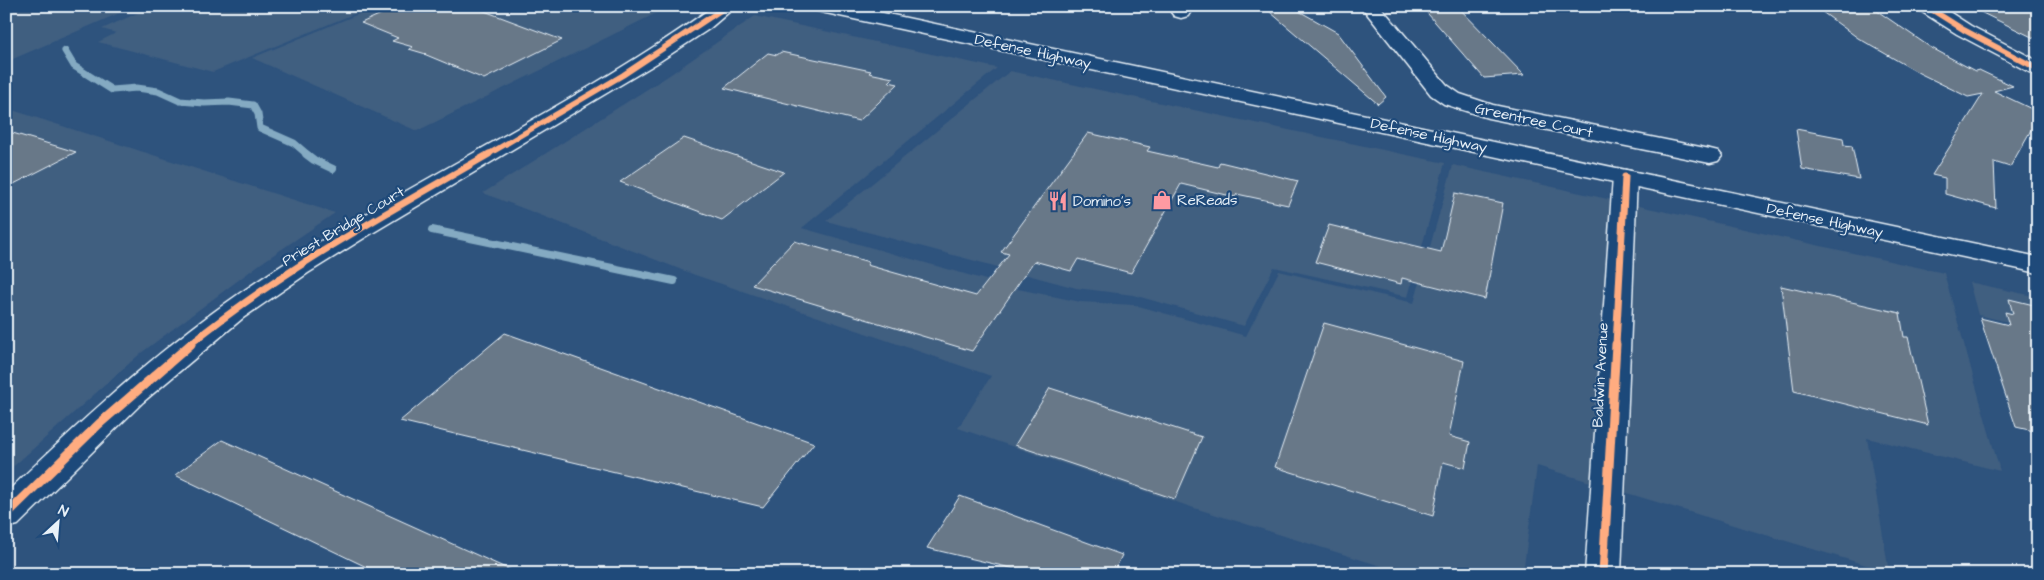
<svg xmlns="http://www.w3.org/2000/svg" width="2044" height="580" font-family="'Architects Daughter',sans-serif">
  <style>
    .built { fill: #3f5e80 }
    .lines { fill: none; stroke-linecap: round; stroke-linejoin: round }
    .stream-far1 { stroke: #84aac2; stroke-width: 7 }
    .stream { stroke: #84aac2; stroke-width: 8 }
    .building { fill: #687888; stroke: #e8f1f8 }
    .minor-casing { stroke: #e8f1f8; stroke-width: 3 }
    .secondary-casing { stroke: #e8f1f8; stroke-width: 3 }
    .minor { fill: #1f4a7a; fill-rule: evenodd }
    .secondary { fill: #1f4a7a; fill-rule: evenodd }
    .cycleway-far2-casing { stroke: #1f4a7a; stroke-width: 8 }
    .cycleway-far1-casing { stroke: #1f4a7a; stroke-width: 10 }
    .cycleway-casing { stroke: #1f4a7a; stroke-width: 12 }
    .cycleway-far2 { stroke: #ffac80; stroke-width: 5.5 }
    .cycleway-far1 { stroke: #ffac80; stroke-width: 7 }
    .cycleway { stroke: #ffac80; stroke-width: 9 }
    .labels { text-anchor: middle; stroke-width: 4.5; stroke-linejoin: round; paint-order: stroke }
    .street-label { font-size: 15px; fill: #e8f1f8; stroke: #1f4a7a }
    .poi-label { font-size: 15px; fill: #e8f1f8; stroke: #1f4a7a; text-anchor: start }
  </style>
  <rect width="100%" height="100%" fill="#2e537d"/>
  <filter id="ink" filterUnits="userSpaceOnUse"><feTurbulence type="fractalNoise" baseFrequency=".02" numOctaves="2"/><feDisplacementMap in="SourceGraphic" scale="10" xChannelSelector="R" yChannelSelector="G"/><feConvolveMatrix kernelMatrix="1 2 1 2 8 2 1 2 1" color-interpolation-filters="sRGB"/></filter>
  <g filter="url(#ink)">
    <g class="built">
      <polygon points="6,6 136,6 6,62"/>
      <polygon points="153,6 373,6 213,72 98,42 116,33 102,29"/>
      <polygon points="378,6 671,6 417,131 252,58"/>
      <polygon points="755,16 997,68 802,228 1018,289 1081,302 1135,305 1246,336 1279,271 1414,303 1453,165 1944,273 2000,471 1867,438 1889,572 1537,466 1523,574 1407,574 1191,507 958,428 991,376 695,275 483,193 668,76"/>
      <polygon points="1010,71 1445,163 1408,297 1274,267 1244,326 1133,295 1076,288 826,221"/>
      <polygon points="6,108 335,213 260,264 141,353 6,473"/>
      <polygon points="1969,282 2038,297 2038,342 2012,336 2008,322 1978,315"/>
    </g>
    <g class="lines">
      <polyline class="stream-far1" points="65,51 74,66 112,90 137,88 158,91 180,101 204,103 229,102 253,105 258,114 260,128 294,143 308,155"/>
      <g class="stream">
        <polyline points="306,154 314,160 333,169"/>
        <polyline points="432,230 674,281"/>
      </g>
    </g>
    <g class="building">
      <polygon points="399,6 471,6 562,40 484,79 424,54 426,54 409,49 413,47 392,41 398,38 361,23"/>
      <polygon points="1263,6 1290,6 1338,33 1386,97 1378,104"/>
      <polygon points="1421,6 1457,6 1524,75 1484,78"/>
      <polygon points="1814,6 1870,6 1930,47 1975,71 1979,70 2013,86 1994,91 2038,112 2038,128 2031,130 2010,167 1994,162 1996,208 1945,194 1945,178 1932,175 1983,94 1968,97 1919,73 1858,38"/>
      <polygon points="1968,6 2028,6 2038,12 2038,40"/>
      <polygon points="781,52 871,71 869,73 893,78 889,82 898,84 859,121 724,88 768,53 777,55"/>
      <polygon points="1796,129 1843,138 1844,145 1852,146 1859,179 1802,169"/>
      <polygon points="6,131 76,152 6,188"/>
      <polygon points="1088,133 1150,147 1147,151 1218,167 1220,162 1298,181 1288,205 1237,194 1235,197 1181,184 1131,273 1078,259 1071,271 1034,261 972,351 752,285 794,241 869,262 867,265 976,296 1009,254 1001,252"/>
      <polygon points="684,138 784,172 722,220 620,182"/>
      <polygon points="1455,193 1503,203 1485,299 1402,278 1401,284 1315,262 1329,225 1441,252"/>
      <polygon points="1781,286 1900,313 1904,337 1908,337 1928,425 1794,391"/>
      <polygon points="2009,299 2038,306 2038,432 2016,427 1980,318 2009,325 2005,312 2013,314"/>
      <polygon points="1324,323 1464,361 1449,436 1470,442 1465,468 1443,462 1433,516 1275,467"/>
      <polygon points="505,333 814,443 763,507 400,421"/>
      <polygon points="1050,388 1202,437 1175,499 1015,445"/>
      <polygon points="222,440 519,574 381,574 175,475"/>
      <polygon points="960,496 1097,546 1122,555 1113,574 1036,574 927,548"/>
    </g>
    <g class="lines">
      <defs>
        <g id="minor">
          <path d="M714 6H736L709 29 657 63 369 235 308 273 243 318 143 402 18 525 6 528V493C85 417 166 342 258 281 405 183 569 110 714 6Z"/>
          <polygon points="1175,6 1194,6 1188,16 1181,18 1174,16 1171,12"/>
          <polygon points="1361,6 1380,6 1447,85 1460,94 1493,105 1710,149 1718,151 1722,156 1718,161 1710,163 1488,118 1444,104 1431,95"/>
          <polygon points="1917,6 1940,6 1971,26 2038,61 2038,75 2031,73 1957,34 1919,10"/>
          <polygon points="1625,170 1634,172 1637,177 1621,574 1585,574 1613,177 1616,172"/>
        </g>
        <polygon id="secondary" points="812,6 850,6 2038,257 2038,273 821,12 814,10"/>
      </defs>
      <use href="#minor" class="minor-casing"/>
      <use href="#secondary" class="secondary-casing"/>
      <use href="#minor" class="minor"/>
      <use href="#secondary" class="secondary"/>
      <defs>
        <g id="cycleway-far2">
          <polyline points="1926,6 1964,30 2038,69"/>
          <polyline points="487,155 623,75 727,6"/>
        </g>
        <g id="cycleway-far1">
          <path d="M189 345C281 270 387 213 489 154"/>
          <polyline points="1616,345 1625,177"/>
        </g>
        <g id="cycleway">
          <polyline points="6,515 99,424 191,344"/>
          <polyline points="1603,574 1616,344"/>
        </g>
      </defs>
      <use href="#cycleway-far2" class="cycleway-far2-casing"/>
      <use href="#cycleway-far1" class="cycleway-far1-casing"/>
      <use href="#cycleway" class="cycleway-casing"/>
      <use href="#cycleway-far2" class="cycleway-far2"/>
      <use href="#cycleway-far1" class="cycleway-far1"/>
      <use href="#cycleway" class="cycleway"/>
    </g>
  </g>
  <defs>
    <symbol id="shop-bare" viewBox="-9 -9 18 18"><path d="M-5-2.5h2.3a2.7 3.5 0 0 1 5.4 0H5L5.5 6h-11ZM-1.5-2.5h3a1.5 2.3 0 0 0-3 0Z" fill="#ff9aa2" stroke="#1f4a7a" stroke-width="2.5" paint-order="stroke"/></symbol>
    <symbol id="restaurant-bare" viewBox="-9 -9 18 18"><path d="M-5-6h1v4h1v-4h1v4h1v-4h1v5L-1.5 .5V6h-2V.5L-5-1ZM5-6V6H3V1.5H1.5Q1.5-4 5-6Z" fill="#ff9aa2" stroke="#1f4a7a" stroke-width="2.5" paint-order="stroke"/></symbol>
  </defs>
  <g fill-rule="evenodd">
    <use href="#shop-bare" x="1148" y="186" width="28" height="28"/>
    <use href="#restaurant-bare" x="1044" y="187" width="28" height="28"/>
  </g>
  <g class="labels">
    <g class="street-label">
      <text transform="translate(1033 51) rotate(12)" y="5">Defense Highway</text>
      <text transform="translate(1534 120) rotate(12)" y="5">Greentree Court</text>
      <text transform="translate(1429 135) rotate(12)" y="5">Defense Highway</text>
      <text transform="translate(1825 220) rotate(12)" y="5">Defense Highway</text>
      <text transform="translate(343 226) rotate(-31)" y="5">Priest Bridge Court</text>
      <text transform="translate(1600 375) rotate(-87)" y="5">Baldwin Avenue</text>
    </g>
    <g class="poi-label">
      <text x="1177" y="205">ReReads</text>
      <text x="1073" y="206">Domino's</text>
    </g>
  </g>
  <rect width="2044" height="580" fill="none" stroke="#1f4a7a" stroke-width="25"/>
  <rect x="12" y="12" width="2019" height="555" fill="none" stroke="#e8f1f8" stroke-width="2" filter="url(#ink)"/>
  <g transform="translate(58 522) rotate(26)" stroke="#1f4a7a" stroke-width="4" paint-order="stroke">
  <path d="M0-4L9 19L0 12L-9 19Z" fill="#e8f1f8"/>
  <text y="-8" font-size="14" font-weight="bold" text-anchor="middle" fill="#e8f1f8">N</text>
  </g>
</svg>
